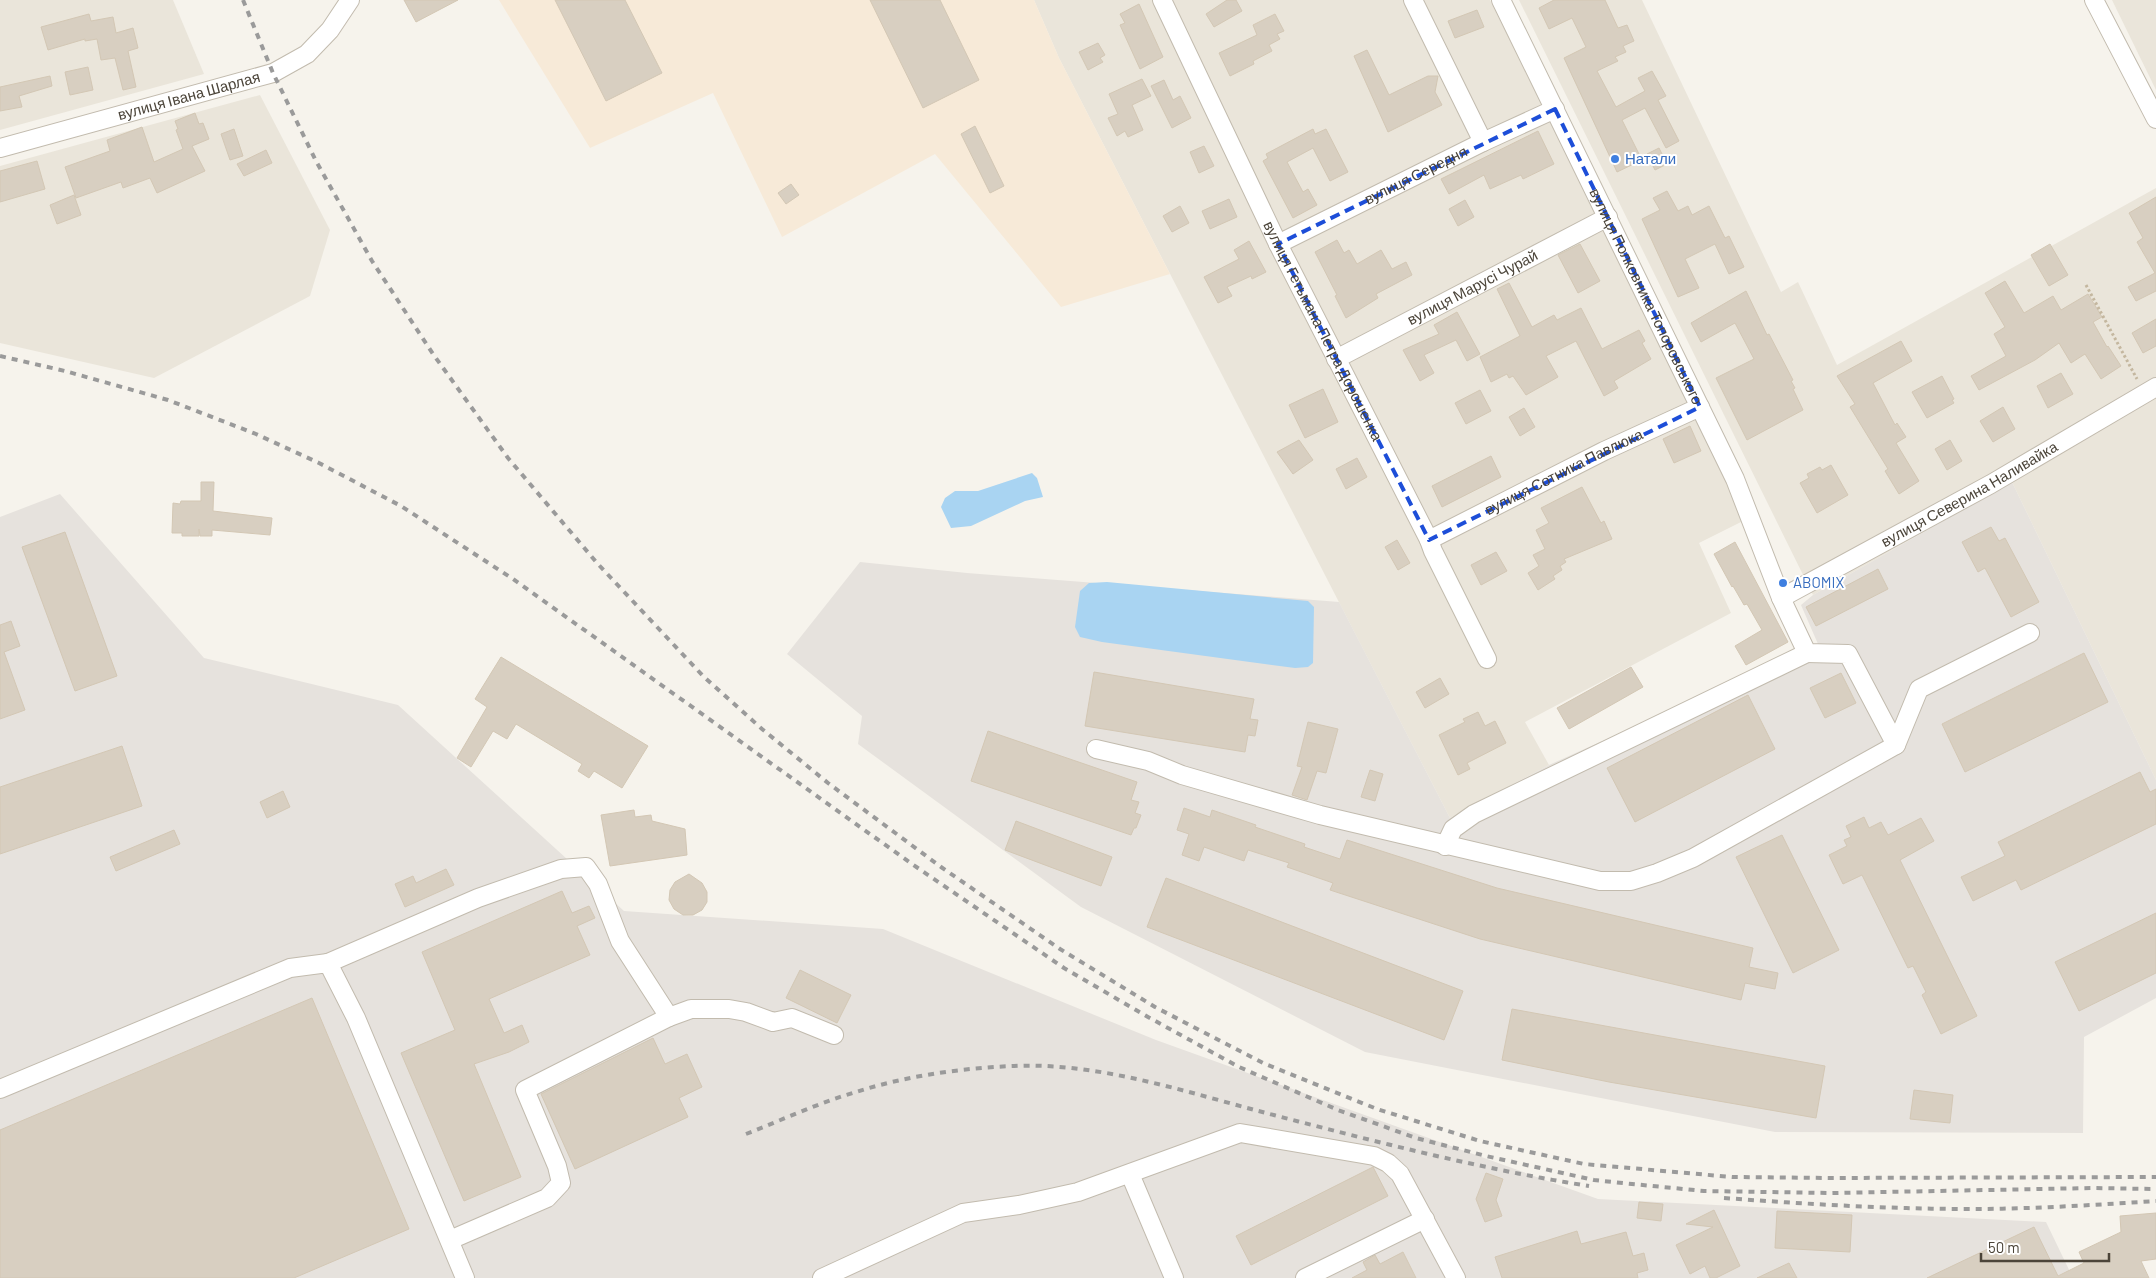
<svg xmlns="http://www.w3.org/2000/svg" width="2156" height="1278" font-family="Barlow,sans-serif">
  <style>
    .residential { fill: #eae5da }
    .commercial { fill: #f7ead8 }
    .industrial { fill: #e6e2dd }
    .water { fill: #a9d4f2 }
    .building { fill: #d8cfc1; stroke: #d3c7b4 }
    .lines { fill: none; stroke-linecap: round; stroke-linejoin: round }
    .minor-casing { stroke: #c2bbae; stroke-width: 20 }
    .path { stroke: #c4b79f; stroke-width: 3; stroke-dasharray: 2.5 2.5; stroke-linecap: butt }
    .minor { stroke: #fff; stroke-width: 18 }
    .rail { stroke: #9a9a9a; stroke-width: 4; stroke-dasharray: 6 6; stroke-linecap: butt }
    .marked { fill: none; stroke: #1d4ed8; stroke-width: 4; stroke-dasharray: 10 6; stroke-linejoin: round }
    .shop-dot { fill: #3f7fe0; stroke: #fff; stroke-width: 2 }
    .labels { text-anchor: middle; stroke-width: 4; stroke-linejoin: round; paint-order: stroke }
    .street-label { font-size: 15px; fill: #4b4439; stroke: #fff }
    .shop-label { font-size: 15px; fill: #366cbe; stroke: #fff; text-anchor: start }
  </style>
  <rect width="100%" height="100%" fill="#f6f3ec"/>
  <g class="residential">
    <polygon points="0,0 173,0 204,74 0,130"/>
    <polygon points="1034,0 1490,0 1747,519 1699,543 1731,613 1525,722 1549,765 1450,818 1059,58"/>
    <polygon points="1519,0 1642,0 1781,292 1798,282 1837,365 2156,188 2156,780 2012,482 1813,595"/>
    <polygon points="2112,0 2156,0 2156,90"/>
    <polygon points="260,95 330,230 310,296 154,378 0,343 0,166"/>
  </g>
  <polygon class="commercial" points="499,0 1034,0 1059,58 1170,274 1061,307 935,154 782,237 713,93 590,148"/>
  <g class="industrial">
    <polygon points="2012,482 2156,780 2156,998 2084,1037 2083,1133 1775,1132 1365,1052 1081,907 858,744 862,716 787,654 860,562 967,573 1339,602 1450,818 1549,765 1818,644 1801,605 1813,595"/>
    <polygon points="60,494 204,658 398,705 624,911 883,929 1156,1040 1598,1199 2046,1222 2073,1278 0,1278 0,517"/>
  </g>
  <g class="water">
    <polygon points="1032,473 1037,478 1043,497 1025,501 971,526 951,528 941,507 945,498 955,491 978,491"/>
    <polygon points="1107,582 1308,601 1314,607 1313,663 1308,667 1295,668 1102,642 1080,637 1075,627 1080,591 1089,583"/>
  </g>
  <g class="building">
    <polygon points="404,0 458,0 416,22"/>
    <polygon points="555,0 625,0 662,73 606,101"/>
    <polygon points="870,0 940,0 979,80 923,108"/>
    <polygon points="1227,0 1236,0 1242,11 1214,27 1206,14"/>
    <polygon points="1554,0 1605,0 1618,28 1627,25 1634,41 1623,46 1626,52 1615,57 1618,61 1597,71 1616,107 1645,91 1638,78 1652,71 1666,96 1658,100 1679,141 1666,148 1645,108 1622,120 1642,160 1617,172 1564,58 1586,47 1572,18 1549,29 1539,8"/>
    <polygon points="1139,4 1163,57 1140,69 1120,25 1125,23 1120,14"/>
    <polygon points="1477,10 1484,27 1455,38 1448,21"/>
    <polygon points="89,14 91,21 113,17 116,33 133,28 138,48 128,51 136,87 123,90 115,58 101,60 97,39 85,41 85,39 48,50 41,27"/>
    <polygon points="1275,14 1284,31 1277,34 1280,39 1269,45 1272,51 1253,61 1254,64 1230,76 1219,53 1257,35 1253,25"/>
    <polygon points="1098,43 1105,55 1100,58 1103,62 1088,70 1079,52"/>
    <polygon points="1367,50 1389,95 1428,76 1438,76 1435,92 1442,105 1388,132 1354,56"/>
    <polygon points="88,67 93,90 70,95 65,72"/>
    <polygon points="50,76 52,86 19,96 22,107 0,111 0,87"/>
    <polygon points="1142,79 1151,96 1132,105 1143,130 1128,137 1125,131 1117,136 1108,118 1118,114 1109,94"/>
    <polygon points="1164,80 1173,100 1180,96 1191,118 1172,128 1151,86"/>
    <polygon points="195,113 199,124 203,123 209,139 192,146 205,171 157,193 150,178 123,188 121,182 76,198 65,167 110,151 107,140 142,127 154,162 183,149 176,130 178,129 175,121"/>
    <polygon points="975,126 1004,186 990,193 961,134"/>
    <polygon points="234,129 243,156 230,160 221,134"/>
    <polygon points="1313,129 1315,134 1326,129 1348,172 1330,181 1313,148 1287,162 1303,192 1308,189 1317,205 1293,218 1263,161 1268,158 1266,154"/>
    <polygon points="1538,131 1554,164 1523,179 1521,175 1490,189 1484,175 1449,194 1441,179"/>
    <polygon points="1204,146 1214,166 1199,173 1190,152"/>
    <polygon points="1659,148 1667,164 1655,170 1647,154"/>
    <polygon points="266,150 272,163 244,176 237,164"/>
    <polygon points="37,161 45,189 0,202 0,171"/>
    <polygon points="791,184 799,195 786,204 778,193"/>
    <polygon points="1667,191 1678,211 1688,206 1692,215 1709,206 1725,238 1729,236 1744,267 1729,274 1715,244 1685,259 1699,288 1678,297 1642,219 1660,210 1653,198"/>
    <polygon points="74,195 81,215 57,224 50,205"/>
    <polygon points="2156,197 2156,291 2136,301 2128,287 2155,273 2137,242 2143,238 2129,213"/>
    <polygon points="1229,199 1237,217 1210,229 1202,211"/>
    <polygon points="1465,200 1474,217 1458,226 1449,209"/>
    <polygon points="1180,206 1189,223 1172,232 1163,216"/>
    <polygon points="1337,240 1344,253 1349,250 1357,264 1381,250 1392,269 1406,262 1412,275 1376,294 1378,298 1346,318 1335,296 1337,295 1315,252"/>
    <polygon points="1249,241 1266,272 1252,279 1251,276 1227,287 1232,296 1218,303 1204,277 1239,259 1234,250"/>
    <polygon points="1580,244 1600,281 1578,293 1558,255"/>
    <polygon points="2050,244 2068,275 2049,286 2031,255"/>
    <polygon points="2005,281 2024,313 2053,296 2061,310 2088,294 2102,317 2093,322 2107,347 2108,346 2121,366 2101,379 2085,354 2071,363 2059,343 2035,360 1979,390 1971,376 2006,356 1994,334 2005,327 1985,293"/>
    <polygon points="1509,283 1532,327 1554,315 1557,320 1581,308 1602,349 1639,330 1645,341 1642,343 1651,359 1614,381 1618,388 1604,396 1576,341 1546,356 1558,377 1526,395 1513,376 1509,378 1507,374 1491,382 1480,357 1520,336 1497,289"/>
    <polygon points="1746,291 1767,335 1769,334 1793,380 1791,381 1795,388 1793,389 1803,410 1747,440 1716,378 1754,359 1735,323 1701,342 1691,323"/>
    <polygon points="1457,312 1480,354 1467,361 1456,340 1424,355 1434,373 1420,381 1403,350 1439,334 1434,325"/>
    <polygon points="2156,319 2156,346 2143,353 2132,333"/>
    <polygon points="1901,341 1912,361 1873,383 1895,425 1897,423 1906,437 1896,443 1919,481 1899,494 1885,471 1888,469 1850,407 1855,404 1837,376"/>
    <polygon points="2061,373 2073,394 2048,408 2037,386"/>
    <polygon points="1942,376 1954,399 1952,400 1954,403 1927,418 1912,392"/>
    <polygon points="1323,389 1338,422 1305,438 1289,405"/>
    <polygon points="1480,390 1491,411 1466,424 1455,403"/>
    <polygon points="2003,407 2015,429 1993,442 1980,421"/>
    <polygon points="1524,408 1535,427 1520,436 1509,417"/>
    <polygon points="1690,426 1701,451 1674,463 1663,439"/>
    <polygon points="1299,440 1313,460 1293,474 1277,452"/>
    <polygon points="1950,440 1962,461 1947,470 1935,449"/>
    <polygon points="1491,456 1501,477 1442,507 1432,486"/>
    <polygon points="1357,458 1367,477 1346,489 1336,469"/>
    <polygon points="1831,465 1848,495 1817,513 1800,483 1809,478 1807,474 1820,467 1822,470"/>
    <polygon points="201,482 214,482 213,511 272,518 270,535 212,530 212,536 200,536 199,529 199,536 182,536 182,533 172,533 173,503 180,504 181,501 201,501"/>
    <polygon points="1582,487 1601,523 1604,521 1612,539 1564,559 1566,562 1560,566 1562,570 1553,576 1555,579 1538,590 1528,573 1539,566 1533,555 1545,549 1536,530 1549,523 1541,508"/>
    <polygon points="1991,527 1999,541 2005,538 2039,602 2011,617 1985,568 1978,572 1962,542"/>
    <polygon points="65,532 117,676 75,691 22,547"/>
    <polygon points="1397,540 1410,563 1398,570 1385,547"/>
    <polygon points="1735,542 1788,642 1746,665 1735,646 1762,630 1747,604 1744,605 1733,586 1732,587 1714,554"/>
    <polygon points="1496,552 1507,571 1481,585 1471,565"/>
    <polygon points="1878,569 1888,589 1816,626 1806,607"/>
    <polygon points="11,621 20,646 4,652 25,710 0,719 0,625"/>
    <polygon points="2084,653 2108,702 1965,772 1942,724"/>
    <polygon points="501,657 648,746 622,788 594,771 589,778 578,771 582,764 516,724 507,739 493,731 471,767 457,758 487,707 475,699"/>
    <polygon points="1631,667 1643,687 1569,729 1557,708"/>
    <polygon points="1094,672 1254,699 1250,719 1258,720 1255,736 1248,735 1245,752 1085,726"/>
    <polygon points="1841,673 1856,703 1825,718 1810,688"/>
    <polygon points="1440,678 1449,694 1425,708 1416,692"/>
    <polygon points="1748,695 1775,749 1635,822 1607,768"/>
    <polygon points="1478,712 1485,726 1495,721 1506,743 1467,763 1470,769 1458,775 1439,735 1465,722 1463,719"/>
    <polygon points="1308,722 1338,729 1326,773 1317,771 1307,800 1292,795 1302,767 1297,766"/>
    <polygon points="988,731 1137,782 1131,800 1139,802 1135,813 1141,815 1136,828 1134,828 1131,835 971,781"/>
    <polygon points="122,746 142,806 0,854 0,787"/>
    <polygon points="1370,770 1383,774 1375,801 1361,797"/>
    <polygon points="2140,772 2150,792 2156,789 2156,824 2021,890 2016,880 1973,901 1961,877 2005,856 1998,842"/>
    <polygon points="283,791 290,807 267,818 260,802"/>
    <polygon points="1184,808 1210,817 1212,810 1256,825 1255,827 1305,844 1304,847 1340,859 1347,840 1497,888 1753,948 1749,967 1778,973 1775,989 1745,983 1741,1000 1480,939 1330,890 1333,883 1287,867 1289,863 1248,850 1244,861 1204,847 1199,861 1182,855 1189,834 1177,830"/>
    <polygon points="634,810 635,817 651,815 652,821 685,829 687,855 610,866 601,815"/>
    <polygon points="1864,817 1869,828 1881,822 1888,835 1921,818 1934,841 1900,860 1977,1016 1941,1034 1922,995 1926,992 1913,966 1908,968 1862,875 1843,884 1829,855 1847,846 1844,840 1851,837 1846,826"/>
    <polygon points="1016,821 1112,857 1101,886 1005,850"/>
    <polygon points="174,830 180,844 116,871 110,857"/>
    <polygon points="1782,835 1839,950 1793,973 1736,857"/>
    <polygon points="446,869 454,885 405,907 395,884 413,876 416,883"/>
    <polygon points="689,874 702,883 707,892 707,902 702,910 693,915 683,915 674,909 669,900 670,890 675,882"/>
    <polygon points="1166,878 1463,991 1444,1040 1147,927"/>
    <polygon points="562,891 572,913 589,906 595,918 577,926 590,955 489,999 504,1033 522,1025 529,1042 509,1052 474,1064 521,1177 464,1201 401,1053 455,1030 422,952"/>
    <polygon points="2156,913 2156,973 2079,1011 2055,962"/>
    <polygon points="800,970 851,995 837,1023 786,998"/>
    <polygon points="312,998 409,1229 294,1278 0,1278 0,1130"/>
    <polygon points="1512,1009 1825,1066 1816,1118 1609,1082 1502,1060"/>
    <polygon points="653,1038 665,1064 687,1054 702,1087 679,1098 688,1117 575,1169 541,1094"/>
    <polygon points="1914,1090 1953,1095 1950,1123 1910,1119"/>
    <polygon points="1373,1167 1388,1196 1251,1265 1236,1236"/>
    <polygon points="1486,1173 1503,1179 1496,1200 1502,1216 1485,1222 1476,1199"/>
    <polygon points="1639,1202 1663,1204 1661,1221 1637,1218"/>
    <polygon points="1714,1210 1740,1266 1716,1278 1710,1278 1705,1266 1690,1274 1676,1245 1713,1227 1686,1224"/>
    <polygon points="1777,1211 1852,1215 1850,1252 1775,1248"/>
    <polygon points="2156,1213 2156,1259 2141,1261 2149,1278 1927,1278 2034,1227 2058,1276 2084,1263 2079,1252 2121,1232 2120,1216"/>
    <polygon points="1577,1231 1581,1244 1626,1232 1633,1256 1644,1253 1648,1270 1637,1273 1638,1278 1502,1278 1495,1257"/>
    <polygon points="1403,1252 1416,1278 1352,1278 1367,1270 1363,1262 1375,1255 1380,1264"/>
    <polygon points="1789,1263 1797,1278 1757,1278"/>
  </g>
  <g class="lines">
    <defs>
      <g id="minor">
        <path id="s1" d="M1162 0 1278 244 1429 540 1433 551 1487 659"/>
        <polyline points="1413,0 1483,142"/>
        <path id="s2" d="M1501 0 1735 479 1781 598 1807 653 1848 654 1896 745"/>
        <polyline points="2094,0 2156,119"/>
        <path id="s3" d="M0 148 273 73 307 54 330 30 350 0"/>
        <path id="s4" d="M1278 244 1483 142 1555 109"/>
        <path id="s5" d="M1336 359 1608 217"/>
        <path id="s6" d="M1429 540 1604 451 1700 407"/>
        <path id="s7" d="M1781 598 1991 484 2156 387"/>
        <polyline points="1096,749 1148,761 1182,775 1320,815 1600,881 1631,881 1657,873 1693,858 1896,745 1919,689 2030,633"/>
        <polyline points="1445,846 1453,829 1474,814 1807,653"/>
        <polyline points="328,963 478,898 561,869 586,867 598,884 620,941 669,1017 525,1090 557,1166 561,1183 547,1198 450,1240"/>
        <polyline points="669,1017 691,1009 729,1009 746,1012 773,1022 792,1018 834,1035"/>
        <polyline points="0,1089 290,968 328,963 356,1018 465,1278"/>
        <polyline points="1130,1174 1174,1278"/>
        <polyline points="822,1278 963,1213 1019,1205 1078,1192 1240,1133 1374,1156 1388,1163 1400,1174 1456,1278"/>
        <polyline points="1305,1278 1425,1219"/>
      </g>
    </defs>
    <use href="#minor" class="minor-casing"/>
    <polyline class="path" points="2086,285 2137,379"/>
    <use href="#minor" class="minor"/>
    <g class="rail">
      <polyline points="243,0 273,73 316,161 372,261 433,354 508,458 597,563 704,677 762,729 828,783 941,867 1060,949 1155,1007 1263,1063 1377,1109 1480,1141 1584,1164 1732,1177 1828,1178 2156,1177"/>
      <polyline points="0,356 65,371 168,400 256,434 319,463 401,506 513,579 912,864 1064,968 1148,1017 1239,1067 1338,1110 1416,1138 1486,1156 1594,1180 1632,1184 1704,1191 1832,1193 2092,1188 2156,1189"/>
      <path d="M746 1134C782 1120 818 1103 856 1092 906 1076 961 1068 1014 1066 1098 1062 1186 1092 1266 1113 1373 1141 1480 1169 1589 1186"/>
      <path d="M1724 1198C1806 1204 1888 1209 1970 1209 2032 1209 2094 1205 2156 1201"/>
    </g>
  </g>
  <path class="marked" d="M1555 109 1700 407 1429 540 1278 244Z"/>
  <g class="shop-dot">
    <circle cx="1615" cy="159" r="5"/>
    <circle cx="1783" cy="583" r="5"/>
  </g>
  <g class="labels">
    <g class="street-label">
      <text dy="5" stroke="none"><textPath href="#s3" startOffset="196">вулиця Івана Шарлая</textPath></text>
      <text dy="5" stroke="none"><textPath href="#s4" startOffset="154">вулиця Середня</textPath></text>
      <text dy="5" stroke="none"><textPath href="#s5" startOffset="154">вулиця Марусі Чурай</textPath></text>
      <text dy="5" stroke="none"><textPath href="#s2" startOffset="330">вулиця Полковника Топоровського</textPath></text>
      <text dy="5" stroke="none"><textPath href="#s1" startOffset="368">вулиця Гетьмана Петра Дорошенка</textPath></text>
      <text dy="5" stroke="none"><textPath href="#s6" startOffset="151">вулиця Сотника Павлюка</textPath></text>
      <text dy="5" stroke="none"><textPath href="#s7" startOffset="215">вулиця Северина Наливайка</textPath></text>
    </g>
    <g class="shop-label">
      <text x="1625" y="164">Натали</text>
      <text x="1793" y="588">ABOMIX</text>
    </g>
  </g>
  <path d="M1981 1253v8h128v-8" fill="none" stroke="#4b4439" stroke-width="2.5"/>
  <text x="1988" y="1253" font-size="15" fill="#4b4439" stroke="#ffffff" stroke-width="4" paint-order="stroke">50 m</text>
</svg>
